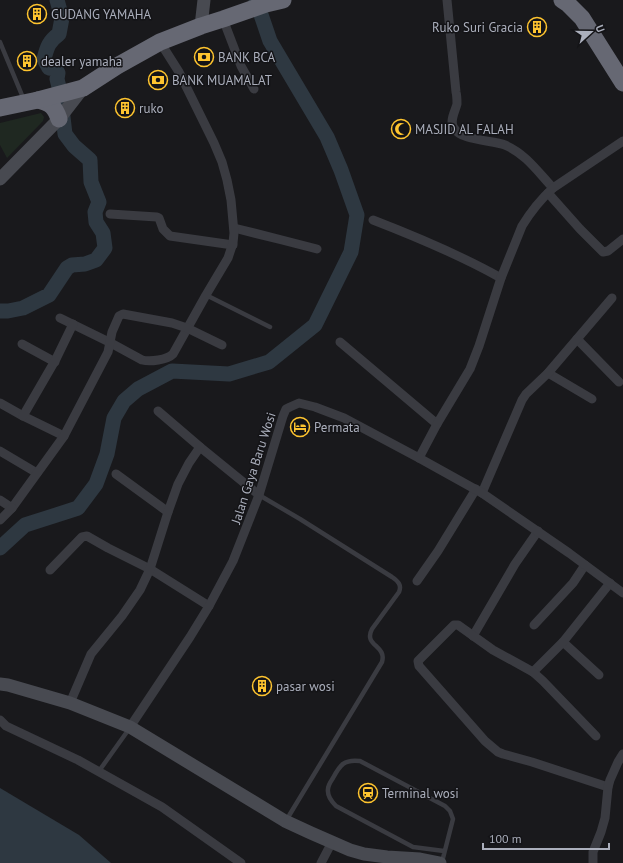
<svg xmlns="http://www.w3.org/2000/svg" width="623" height="863" font-family="'PT Sans',sans-serif">
  <style>
    .green { fill: #1f2821 }
    .water { fill: #2e3841 }
    .lines { fill: none; stroke-linecap: round; stroke-linejoin: round }
    .river { stroke: #2e3841; stroke-width: 15 }
    .lane { stroke: #3a3b41; stroke-width: 4.5 }
    .street { stroke: #3a3b41; stroke-width: 9 }
    .secondary { stroke: #484a51; stroke-width: 13 }
    .highway { stroke: #666873; stroke-width: 17 }
    .labels { text-anchor: middle; stroke-width: 3; stroke-linejoin: round; paint-order: stroke }
    .poi-label { font-size: 13px; fill: #abafbc; stroke: #141417; text-anchor: start }
    .street-label { font-size: 13px; fill: #abafbc; stroke: #141417 }
  </style>
  <rect width="100%" height="100%" fill="#19191c"/>
  <polygon class="green" points="41,113 44,117 43,121 7,158 0,145 0,123"/>
  <polygon class="water" points="0,788 79,835 111,863 0,863"/>
  <g class="lines">
    <g class="river">
      <path d="M0 311H8L23 308 49 295 67 268 72 265 85 264 96 260 105 248 103 233 96 222 95 212 99 202 91 182 90 160 74 146 65 134 60 91 57 79 58 73 56 69 49 68 44 59C47 47 49 41 59 34L62 18 57 0"/>
      <polyline points="0,548 25,525 78,508 96,484 107,454 114,418 124,401 138,389 172,371 229,374 269,362 315,325 351,252 357,215 341,170 327,137 270,41 256,0"/>
    </g>
    <g class="lane">
      <polyline points="0,42 24,100"/>
      <polyline points="206,295 270,327"/>
      <path d="M259 495 300 519 392 577C398 581 402 585 399 592L372 629C363 646 387 645 382 662L287 819"/>
      <polyline points="99,771 129,729"/>
      <path d="M442 862 453 819 450 811 445 806 360 761C344 759 340 765 333 778 331 781 328 785 328 789 327 796 332 802 336 806L413 847 444 851"/>
    </g>
    <g class="street">
      <path d="M447 0 456 92C457 96 457 100 457 104 455 112 449 121 454 128 461 141 493 140 505 145 526 154 538 172 553 188"/>
      <polyline points="223,19 241,66 254,89"/>
      <polyline points="548,193 580,229 603,252 608,251 623,239"/>
      <polyline points="110,214 157,217 159,218 163,229 170,236 233,245"/>
      <path d="M373 220C417 237 460 255 501 278"/>
      <polyline points="234,228 282,240 317,249"/>
      <path d="M60 318 109 342 142 360C150 362 167 360 173 354L206 295 228 258 233 243 234 233 231 200 227 180 222 162 214 143 179 72 160 42"/>
      <polyline points="577,339 619,382"/>
      <polyline points="340,342 437,424"/>
      <polyline points="22,344 55,362"/>
      <polyline points="548,373 592,399"/>
      <polyline points="0,403 23,416 64,436"/>
      <polyline points="23,416 56,359 73,324"/>
      <polyline points="200,447 259,495"/>
      <polyline points="0,451 37,473"/>
      <path d="M419 458 437 424 470 369 479 346 501 278 522 226C530 213 542 198 553 188L623 141"/>
      <polyline points="116,474 168,512"/>
      <polyline points="482,493 522,400 526,394 548,373 612,298"/>
      <polyline points="0,500 12,508 64,436 108,352 112,332 119,316 123,314 172,323 187,328 222,345"/>
      <polyline points="0,520 12,508"/>
      <polyline points="50,570 82,537 87,536 108,548 150,569 209,606"/>
      <polyline points="417,581 438,551 476,489"/>
      <polyline points="534,625 573,583 585,565"/>
      <polyline points="473,636 515,564 538,531"/>
      <polyline points="563,642 599,675"/>
      <polyline points="533,672 563,642 610,583"/>
      <polyline points="70,703 91,654 122,616 140,590 150,569 168,512 178,484 189,463 200,447 158,411"/>
      <polyline points="0,720 6,726 78,760 162,807 241,863"/>
      <polyline points="130,727 190,637 209,606 233,561 259,495 283,416 286,409 290,407 299,403 315,407 344,418 419,458 482,493 569,553 623,593"/>
      <polyline points="596,736 543,681 533,672 524,667 493,650 458,625 454,625 418,661 419,666 485,741 498,752 503,754 532,762 608,787"/>
      <polyline points="321,863 332,842"/>
      <polyline points="593,863 593,852 601,832 605,818 608,787 610,780 618,762 623,754"/>
    </g>
    <g class="secondary">
      <polyline points="201,26 204,0"/>
      <polyline points="0,179 59,119 83,88"/>
      <polyline points="0,684 8,685 70,703 130,727 285,821 311,833 350,850 364,854 387,857 420,859 440,863"/>
    </g>
    <g class="highway">
      <polyline points="562,0 568,4 582,18 623,83"/>
      <path d="M38 100C51 103 55 107 59 119"/>
      <polyline points="0,108 38,100 83,88 117,66 160,42 201,26 223,19 266,4 283,0"/>
    </g>
  </g>
  <defs>
    <symbol id="building-ring" viewBox="-11 -11 22 22"><circle r="9.5" fill="#141417" stroke="#fec42f" stroke-width="1.5"/><path d="M-4-6H4V6H1V3H-1V6H-4ZM-2.5-4.3h1.7v1.8h-1.7ZM.8-4.3h1.7v1.8H.8ZM-2.5-1h1.7V.8h-1.7ZM.8-1h1.7V.8H.8Z" fill="#fec42f"/></symbol>
    <symbol id="bank-ring" viewBox="-11 -11 22 22"><circle r="9.5" fill="#141417" stroke="#fec42f" stroke-width="1.5"/><path d="M-6-4H6V4H-6ZM0-2.3a2.3 2.3 0 1 0 0 4.6a2.3 2.3 0 1 0 0-4.6Z" fill="#fec42f"/></symbol>
    <symbol id="mosque-ring" viewBox="-11 -11 22 22"><circle r="9.5" fill="#141417" stroke="#fec42f" stroke-width="1.5"/><path d="M3.5-4.9A6 6 0 1 0 3.5 4.9A5 5 0 1 1 3.5-4.9Z" fill="#fec42f"/></symbol>
    <symbol id="hotel-ring" viewBox="-11 -11 22 22"><circle r="9.5" fill="#141417" stroke="#fec42f" stroke-width="1.5"/><path d="M-6-4.5h1.5V1H6V5H4.5V3h-9V5H-6ZM-4 0a1.8 1.8 0 1 1 3.6 0ZM.5 0V-2.5h3Q6-2.5 6 0Z" fill="#fec42f"/></symbol>
    <symbol id="station-ring" viewBox="-11 -11 22 22"><circle r="9.5" fill="#141417" stroke="#fec42f" stroke-width="1.5"/><path d="M-3-6H3Q5-6 5-4V2Q5 4 3 4L4.5 6H3L1.5 4h-3L-3 6H-4.5L-3 4Q-5 4-5 2V-4Q-5-6-3-6ZM-3.5-4v3h7v-3ZM-3.5 1v1.5H-2V1ZM2 1v1.5H3.5V1Z" fill="#fec42f"/></symbol>
  </defs>
  <g fill-rule="evenodd">
    <use href="#building-ring" x="26" y="3" width="22" height="22"/>
    <use href="#building-ring" x="526" y="16" width="22" height="22"/>
    <use href="#bank-ring" x="193" y="46" width="22" height="22"/>
    <use href="#building-ring" x="16" y="50" width="22" height="22"/>
    <use href="#bank-ring" x="147" y="69" width="22" height="22"/>
    <use href="#building-ring" x="114" y="97" width="22" height="22"/>
    <use href="#mosque-ring" x="390" y="118" width="22" height="22"/>
    <use href="#hotel-ring" x="289" y="416" width="22" height="22"/>
    <use href="#building-ring" x="251" y="675" width="22" height="22"/>
    <use href="#station-ring" x="357" y="782" width="22" height="22"/>
  </g>
  <g class="labels">
    <g class="poi-label">
      <text x="51" y="19">GUDANG YAMAHA</text>
      <text x="523" y="32" text-anchor="end">Ruko Suri Gracia</text>
      <text x="218" y="62">BANK BCA</text>
      <text x="41" y="66">dealer yamaha</text>
      <text x="172" y="85">BANK MUAMALAT</text>
      <text x="139" y="113">ruko</text>
      <text x="415" y="134">MASJID AL FALAH</text>
      <text x="314" y="432">Permata</text>
      <text x="276" y="691">pasar wosi</text>
      <text x="382" y="798">Terminal wosi</text>
    </g>
    <g class="street-label">
      <text transform="translate(253 468) rotate(-72)" y="5">Jalan Gaya Baru Wosi</text>
    </g>
  </g>
  <g transform="translate(591 32) rotate(69)" stroke="#141417" stroke-width="3" paint-order="stroke">
  <path d="M0-3L7 15L0 10L-7 15Z" fill="#abafbc"/>
  <text y="-6" font-size="11" font-weight="bold" text-anchor="middle" fill="#abafbc">U</text>
  </g>
  <path d="M483 843v6h126v-6" fill="none" stroke="#abafbc" stroke-width="2"/>
  <text x="489" y="843" font-size="12" fill="#abafbc" stroke="#141417" stroke-width="3" paint-order="stroke">100 m</text>
</svg>
